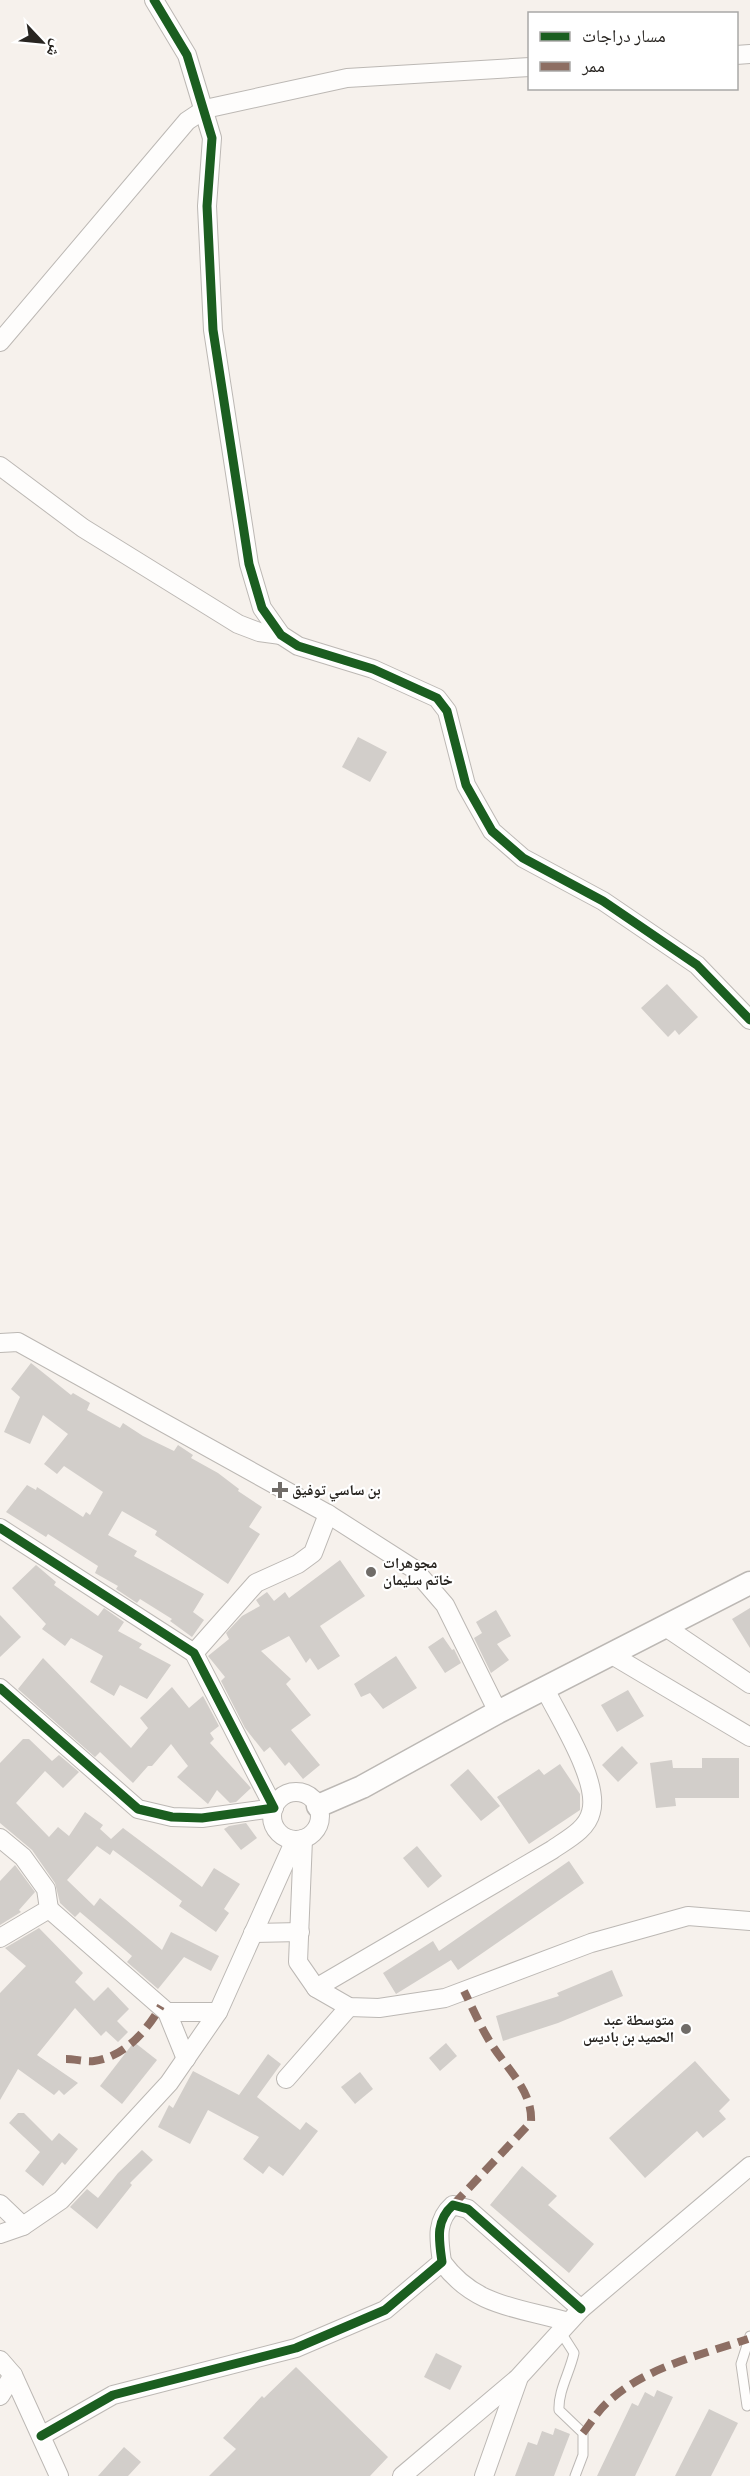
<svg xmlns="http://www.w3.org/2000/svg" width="750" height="2476" font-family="Manrope,'Noto Naskh Arabic',sans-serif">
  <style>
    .building { fill: #d2ceca }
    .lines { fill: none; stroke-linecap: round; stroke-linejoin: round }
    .service-casing { stroke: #bcb8b4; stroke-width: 11 }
    .minor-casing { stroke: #bcb8b4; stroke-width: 20 }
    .tertiary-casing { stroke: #bcb8b4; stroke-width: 25 }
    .service { stroke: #fefdfc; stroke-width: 9 }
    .minor { stroke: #fefdfc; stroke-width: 18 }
    .tertiary { stroke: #fefdfc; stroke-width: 22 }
    .quiet { stroke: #8d6e63; stroke-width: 8; stroke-dasharray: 15 8; stroke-linecap: butt }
    .cycleway-casing { stroke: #fff; stroke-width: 13 }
    .cycleway { stroke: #1b5e20; stroke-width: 9 }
    .poi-dot { fill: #706c68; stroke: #fff; stroke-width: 2 }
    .labels { text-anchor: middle; stroke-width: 4.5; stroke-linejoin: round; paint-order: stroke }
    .poi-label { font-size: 15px; font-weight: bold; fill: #282521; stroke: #fff; text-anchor: start }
  </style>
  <rect width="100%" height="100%" fill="#f6f1ec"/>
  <g class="building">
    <polygon points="358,737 387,752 370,782 342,767"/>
    <polygon points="667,984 698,1017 679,1035 675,1030 668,1037 641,1008"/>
    <polygon points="31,1363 71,1395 73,1393 90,1403 87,1410 120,1428 123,1423 143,1436 174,1451 178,1445 193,1455 191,1458 218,1473 239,1489 238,1491 262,1507 249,1527 260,1534 228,1584 155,1535 157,1531 122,1511 108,1535 137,1551 134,1556 204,1594 193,1612 204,1620 192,1637 170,1621 172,1619 140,1599 137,1603 116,1589 118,1586 95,1573 98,1566 48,1534 46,1537 6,1512 27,1485 36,1490 37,1487 83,1517 86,1512 90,1515 103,1492 64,1466 57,1474 44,1464 68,1434 43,1415 30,1444 4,1432 20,1397 11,1389"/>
    <polygon points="340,1560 365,1596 320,1626 340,1656 318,1670 310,1658 306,1663 289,1636 261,1651 291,1679 286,1684 311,1715 291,1730 320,1765 303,1779 289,1762 285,1766 270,1747 264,1752 245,1728 221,1681 225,1677 208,1656 229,1639 226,1633 242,1616 260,1606 256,1600 267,1592 274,1601 285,1592 289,1598"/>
    <polygon points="36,1565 56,1582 54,1585 98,1616 104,1608 124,1622 118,1631 142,1644 139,1648 171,1665 147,1699 120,1685 114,1696 90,1682 103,1656 71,1638 65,1646 42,1629 46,1624 12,1588"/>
    <polygon points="750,1608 750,1648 732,1619"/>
    <polygon points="496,1610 511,1636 497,1644 509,1660 491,1673 474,1638 482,1633 476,1622"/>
    <polygon points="0,1615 21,1637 0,1657"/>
    <polygon points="443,1637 452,1650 454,1649 461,1663 445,1673 428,1647"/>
    <polygon points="396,1656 417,1688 383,1709 370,1693 361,1697 354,1684"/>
    <polygon points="43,1658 131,1748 148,1728 140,1718 172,1687 189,1708 203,1696 219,1726 210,1733 214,1739 210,1743 251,1788 236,1802 230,1803 217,1790 208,1804 177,1777 188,1766 171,1744 152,1766 148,1766 133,1783 100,1752 95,1757 18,1689"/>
    <polygon points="628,1690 644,1716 617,1732 601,1705"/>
    <polygon points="23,1739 29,1739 52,1761 59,1755 79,1772 63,1788 45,1771 16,1803 49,1837 58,1827 69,1836 85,1812 103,1825 100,1829 111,1839 123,1828 202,1887 214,1868 240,1884 224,1909 229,1913 216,1932 179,1906 182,1901 113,1850 110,1855 97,1846 67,1880 94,1906 100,1898 162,1950 171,1932 219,1956 211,1971 184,1957 158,1989 127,1962 132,1956 80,1912 75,1917 60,1903 55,1883 32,1850 0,1823 0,1763"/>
    <polygon points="622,1746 638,1763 618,1782 602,1765"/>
    <polygon points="702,1758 739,1758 739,1798 675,1798 676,1806 656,1808 650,1763 672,1760 673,1768 702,1768"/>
    <polygon points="560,1764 580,1794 580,1810 529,1844 497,1797 539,1769 544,1775"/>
    <polygon points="468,1769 500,1806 481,1821 450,1785"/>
    <polygon points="246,1823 257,1838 241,1850 224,1829 229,1826"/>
    <polygon points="417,1846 442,1876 428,1888 403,1858"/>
    <polygon points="569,1861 584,1883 458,1970 451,1960 396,1994 383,1973 433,1941 439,1951"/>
    <polygon points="15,1865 35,1892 19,1910 21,1912 0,1925 0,1881"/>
    <polygon points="39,1928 83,1973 75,1982 94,2001 108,1987 129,2009 117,2021 128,2032 118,2042 106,2031 101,2036 75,2008 37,2055 78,2083 64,2095 59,2090 54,2095 18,2069 0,2100 0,1993 26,1966 5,1948"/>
    <polygon points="612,1970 623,1996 558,2023 503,2041 496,2016 559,1996 557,1993"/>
    <polygon points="134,2042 157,2060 122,2104 100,2086"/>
    <polygon points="446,2043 457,2056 440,2071 429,2058"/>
    <polygon points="268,2054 281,2064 257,2097 300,2130 306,2122 318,2131 283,2176 269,2166 263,2174 243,2159 259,2137 208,2110 190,2144 158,2127 169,2105 173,2108 193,2071 239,2095"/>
    <polygon points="695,2061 730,2100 719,2111 726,2119 703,2138 697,2131 645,2178 609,2138"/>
    <polygon points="360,2072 373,2089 355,2104 341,2087"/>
    <polygon points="18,2113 24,2113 52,2141 59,2133 78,2149 65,2165 62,2162 43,2186 25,2171 40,2152 9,2123"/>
    <polygon points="142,2150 153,2160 130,2183 132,2185 97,2229 70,2207 87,2189 98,2198 118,2173"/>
    <polygon points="522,2166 557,2196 548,2205 594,2244 569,2273 490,2205"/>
    <polygon points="436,2353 462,2366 450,2390 424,2377"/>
    <polygon points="296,2367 388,2457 370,2476 209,2476 236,2449 223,2438 262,2396 264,2398"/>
    <polygon points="657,2390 673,2397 635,2476 597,2476 632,2403 638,2406 645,2392 654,2397"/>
    <polygon points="709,2409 738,2423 711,2476 675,2476"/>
    <polygon points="555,2428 570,2434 554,2476 515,2476 528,2442 537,2445 542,2431 553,2435"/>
    <polygon points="124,2447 141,2462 128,2476 98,2476"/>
  </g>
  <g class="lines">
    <defs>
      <g id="service">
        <path d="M560 2331 574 2353C570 2372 558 2391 559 2410L583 2433V2455L575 2476"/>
        <polyline points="747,2406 741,2364 750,2336"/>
      </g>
      <g id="minor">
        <polyline points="154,0 187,55 212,138 207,206 213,330 249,564 262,608 281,635 298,646 373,669 437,698 447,711 466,785 492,831 523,858 603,901 697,965 750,1020"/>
        <polyline points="736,55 750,54"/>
        <polyline points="0,342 187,121 205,109 347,78 530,67"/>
        <polyline points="0,466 83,528 238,624 259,632 281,635"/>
        <polyline points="0,1343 18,1342 328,1514 414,1569 445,1605 498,1712"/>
        <polyline points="0,1528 194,1653 274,1808 202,1818 172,1817 138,1809 0,1688"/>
        <polyline points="667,1628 750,1684"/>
        <polyline points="194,1653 256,1583 298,1564 313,1553 328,1514"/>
        <polyline points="612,1655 750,1737"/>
        <circle cx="296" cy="1816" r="24"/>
        <polyline points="0,1838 23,1857 46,1889 49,1909 0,1938"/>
        <polyline points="303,1839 298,1962 316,1988 349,2007 379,2008 445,1998 591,1943 688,1916 750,1921"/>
        <polyline points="49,1909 167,2012 218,2012"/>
        <polyline points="253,1933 300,1932"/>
        <path d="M316 1988 552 1850C566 1840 587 1830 591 1812 600 1781 559 1718 545 1689"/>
        <polyline points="167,2012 186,2059"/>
        <polyline points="286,2079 349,2007"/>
        <polyline points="0,2204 23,2226"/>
        <polyline points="0,2234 23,2226 61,2200 169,2083 218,2012 295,1840"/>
        <path d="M442 2262C475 2307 517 2307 568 2322"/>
        <polyline points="0,2360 13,2375 59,2476"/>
        <polyline points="0,2396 13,2375"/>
        <path d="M41 2436 113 2395 296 2348 385 2310 442 2262C439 2240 435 2221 453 2205L468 2209 581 2309"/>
        <polyline points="402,2476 518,2378 581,2309 750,2166"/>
        <polyline points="484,2476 518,2380"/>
      </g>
      <polyline id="tertiary" points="318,1806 362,1787 498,1712 750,1583"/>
    </defs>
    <use href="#service" class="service-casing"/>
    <use href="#minor" class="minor-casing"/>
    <use href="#tertiary" class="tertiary-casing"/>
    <use href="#service" class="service"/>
    <use href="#minor" class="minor"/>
    <use href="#tertiary" class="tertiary"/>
    <g class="quiet">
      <path d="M66 2059C75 2059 86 2062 94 2061 125 2057 147 2030 161 2006"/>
      <path d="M453 2205 531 2122C533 2091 507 2069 492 2045 481 2028 473 2009 464 1991"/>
      <path d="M583 2433C591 2423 599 2409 609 2401 646 2367 701 2355 748 2339"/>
    </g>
    <defs>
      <g id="cycleway">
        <polyline points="154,0 187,55 212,138 207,206 213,330 249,564 262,608 281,635 298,646 373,669 437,698 447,711 466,785 492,831 523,858 603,901 697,965 750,1020"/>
        <polyline points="0,1528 194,1653 274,1808 202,1818 172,1817 138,1809 0,1688"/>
        <path d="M41 2436 113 2395 296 2348 385 2310 442 2262C439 2240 435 2221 453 2205L468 2209 581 2309"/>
      </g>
    </defs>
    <use href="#cycleway" class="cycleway-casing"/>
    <use href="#cycleway" class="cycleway"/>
  </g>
  <g class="poi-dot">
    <path d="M277 1481h6v6h6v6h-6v6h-6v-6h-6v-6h6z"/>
    <circle cx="371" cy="1572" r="6"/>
    <circle cx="686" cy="2029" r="6"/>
  </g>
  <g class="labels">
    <g class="poi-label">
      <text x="292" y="1495">بن ساسي توفيق</text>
      <text x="383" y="1568">مجوهرات<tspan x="383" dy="17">خاتم سليمان</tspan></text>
      <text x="674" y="2025" text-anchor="end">متوسطة عبد<tspan x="674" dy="17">الحميد بن باديس</tspan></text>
    </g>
  </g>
  <rect x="528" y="12" width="210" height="78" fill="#ffffff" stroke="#a9a8a6" stroke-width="1.5"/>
  <rect x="540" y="32" width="30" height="9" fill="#1b5e20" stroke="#a9a8a6" stroke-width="1.5"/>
  <text x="582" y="42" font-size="18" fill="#282521">مسار دراجات</text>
  <rect x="540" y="62" width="30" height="9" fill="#8d6e63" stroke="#a9a8a6" stroke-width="1.5"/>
  <text x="582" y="72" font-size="18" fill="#282521">ممر</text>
  <g transform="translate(42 42) rotate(116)" stroke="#ffffff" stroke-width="4.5" paint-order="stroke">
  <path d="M0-4.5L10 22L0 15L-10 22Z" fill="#282521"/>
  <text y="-9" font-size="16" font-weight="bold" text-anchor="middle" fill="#282521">ش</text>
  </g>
</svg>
